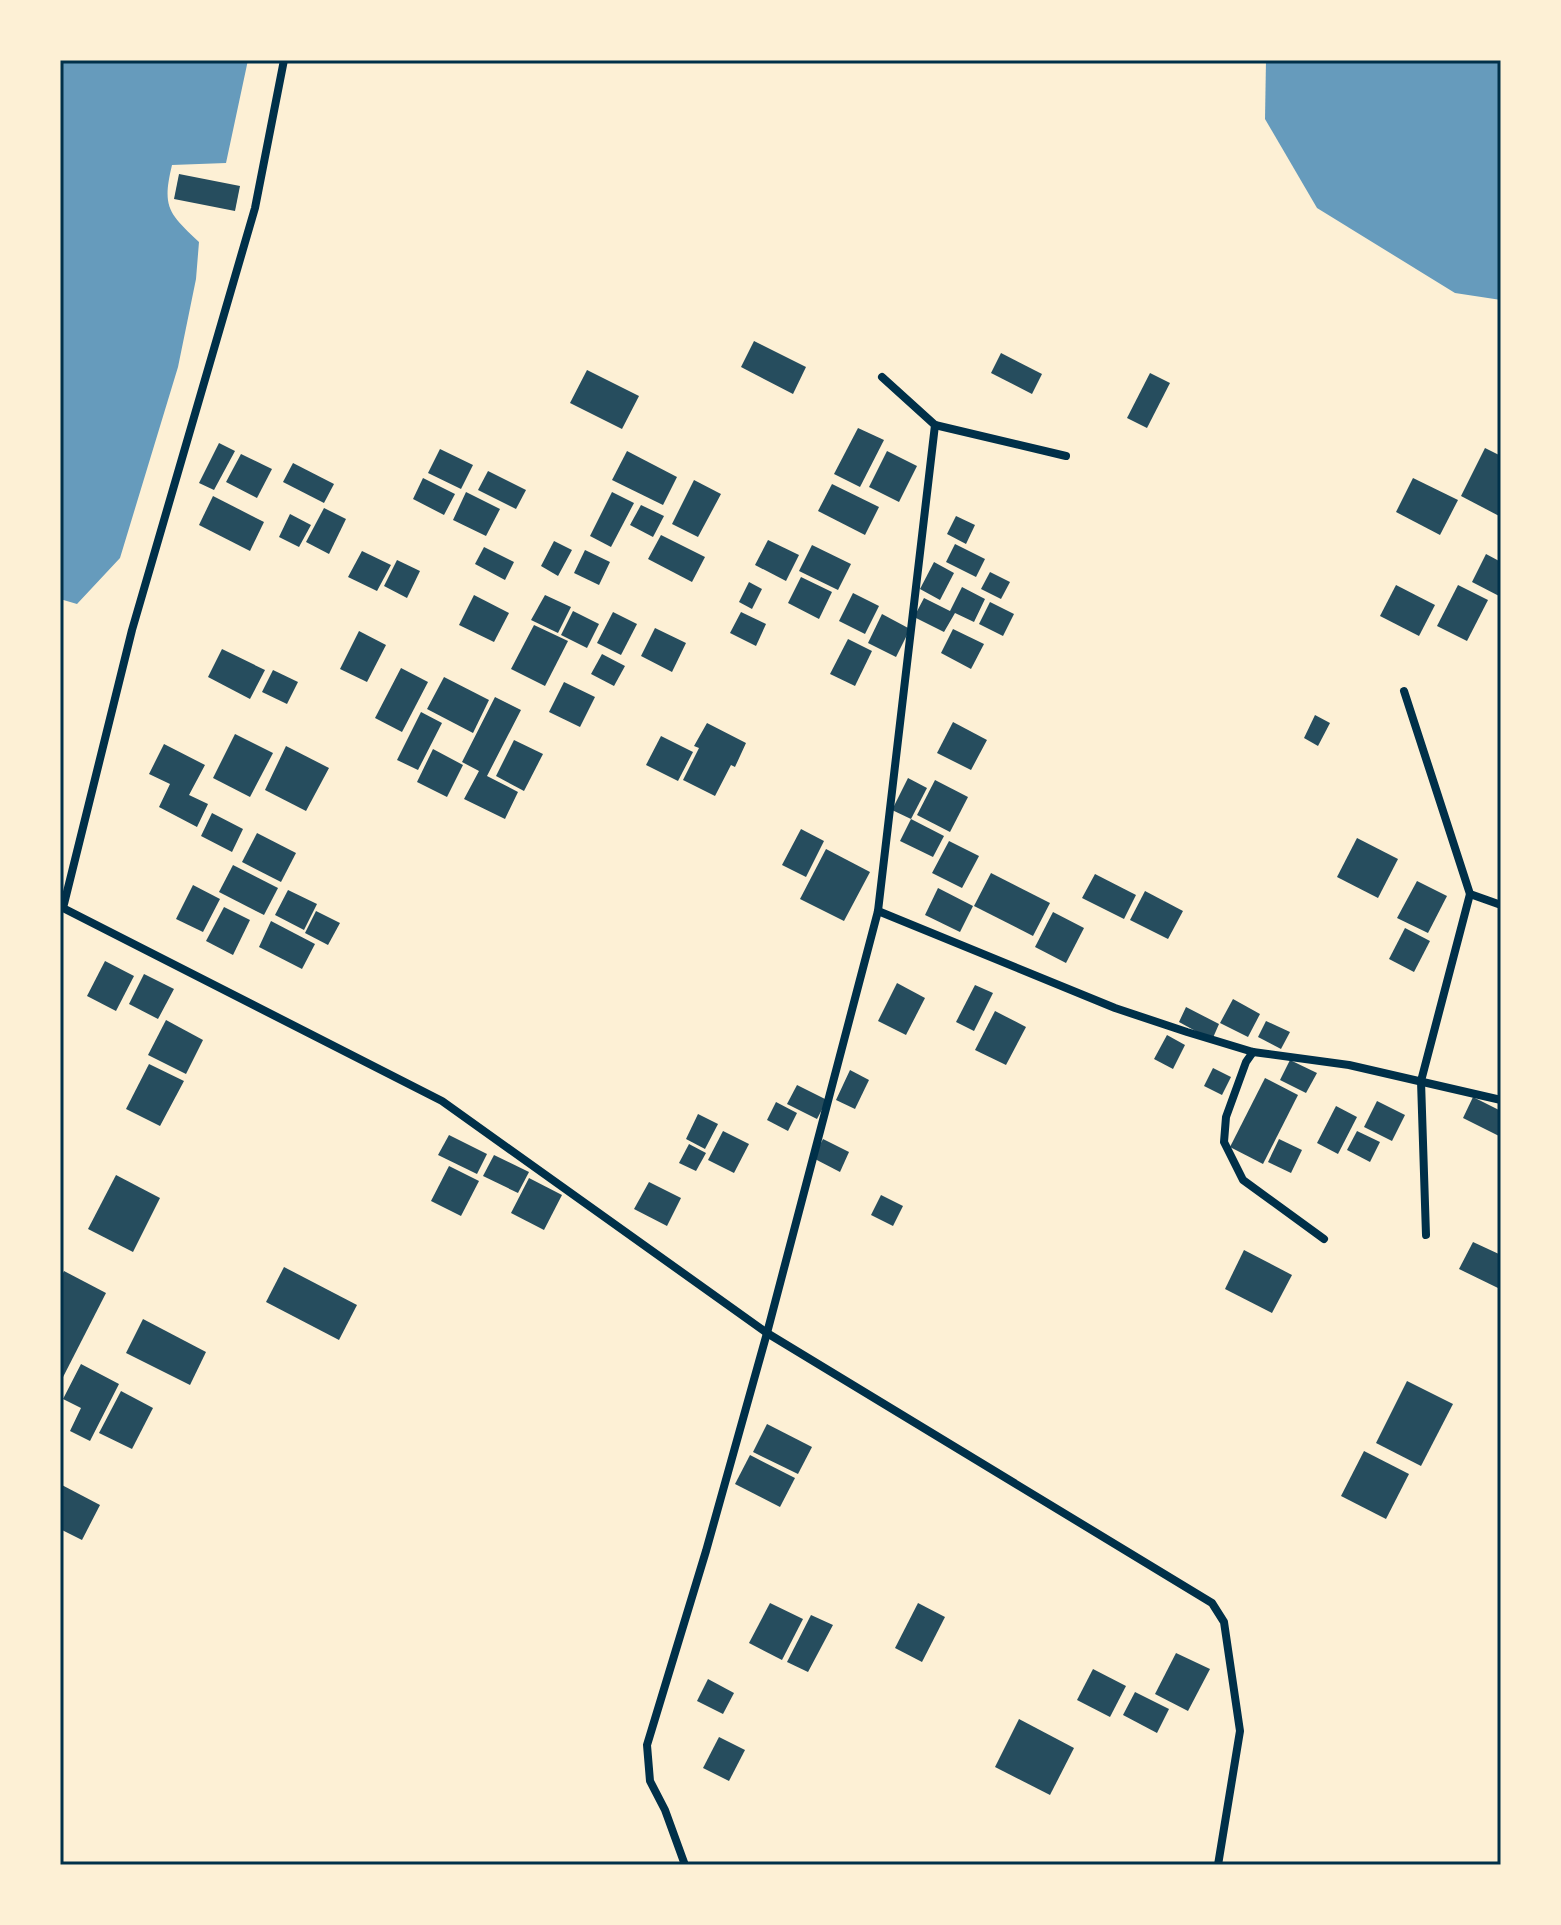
<svg xmlns="http://www.w3.org/2000/svg" width="1561" height="1925" font-family="Arial,sans-serif">
  <style>
    .water { fill: #669bbc }
    .building { fill: #264d5e }
    .lines { fill: none; stroke-linecap: round; stroke-linejoin: round }
    .minor { stroke: #003049; stroke-width: 8 }
    .neatline { fill: none; stroke: #003049; stroke-width: 3 }
  </style>
  <rect width="100%" height="100%" fill="#fdf0d5"/>
  <g class="water">
    <path d="M60 60H248L226 163 172 165C162 207 168 213 199 242L196 279 178 367 120 558 77 604 60 599Z"/>
    <polygon points="1266,60 1501,60 1501,300 1455,293 1317,208 1265,119"/>
  </g>
  <g class="building">
    <polygon points="179,174 240,186 235,211 174,199"/>
    <polygon points="754,341 806,367 793,394 741,367"/>
    <polygon points="1001,353 1042,374 1032,394 991,373"/>
    <polygon points="587,370 639,396 622,429 570,403"/>
    <polygon points="1150,373 1170,383 1147,428 1127,418"/>
    <polygon points="858,428 884,440 860,487 834,474"/>
    <polygon points="219,443 235,451 214,490 199,483"/>
    <polygon points="1485,448 1501,456 1501,517 1461,496"/>
    <polygon points="440,449 473,465 461,489 428,473"/>
    <polygon points="627,451 677,477 663,505 612,480"/>
    <polygon points="887,451 917,466 899,502 869,487"/>
    <polygon points="241,454 272,469 257,498 226,482"/>
    <polygon points="293,463 334,484 324,503 283,482"/>
    <polygon points="488,471 526,490 516,509 478,490"/>
    <polygon points="423,478 455,494 444,515 413,499"/>
    <polygon points="1413,478 1458,500 1440,535 1396,512"/>
    <polygon points="694,480 721,494 698,537 672,524"/>
    <polygon points="832,484 879,507 865,535 818,511"/>
    <polygon points="466,492 500,509 486,536 453,520"/>
    <polygon points="612,492 634,503 611,547 590,536"/>
    <polygon points="213,496 264,522 250,551 199,525"/>
    <polygon points="641,505 664,516 653,537 630,525"/>
    <polygon points="324,508 346,519 329,554 306,542"/>
    <polygon points="290,514 311,525 299,547 279,537"/>
    <polygon points="956,516 975,525 966,544 947,534"/>
    <polygon points="661,535 705,557 692,582 648,559"/>
    <polygon points="768,540 799,555 786,581 755,565"/>
    <polygon points="554,541 572,550 558,576 541,566"/>
    <polygon points="955,544 985,559 976,577 946,562"/>
    <polygon points="812,545 851,564 838,590 799,571"/>
    <polygon points="484,547 514,562 505,580 475,564"/>
    <polygon points="585,550 610,562 599,585 574,573"/>
    <polygon points="362,551 391,565 377,591 348,577"/>
    <polygon points="1486,554 1501,562 1501,597 1472,582"/>
    <polygon points="397,560 420,571 407,598 384,586"/>
    <polygon points="934,562 954,573 940,600 920,589"/>
    <polygon points="990,572 1010,582 1001,599 981,589"/>
    <polygon points="801,577 832,592 819,619 788,603"/>
    <polygon points="749,582 762,589 752,609 739,602"/>
    <polygon points="1396,585 1435,605 1419,636 1380,616"/>
    <polygon points="1458,585 1488,600 1467,641 1437,626"/>
    <polygon points="962,587 985,599 974,622 955,613 944,632 914,617 924,598 950,611"/>
    <polygon points="853,593 879,606 865,634 839,621"/>
    <polygon points="474,595 509,613 494,642 459,625"/>
    <polygon points="545,595 571,607 558,633 531,620"/>
    <polygon points="990,602 1014,614 1003,636 979,624"/>
    <polygon points="573,611 599,624 587,648 561,635"/>
    <polygon points="613,612 637,624 621,655 597,643"/>
    <polygon points="741,612 766,624 756,646 730,633"/>
    <polygon points="882,614 910,629 896,657 868,643"/>
    <polygon points="534,625 568,641 545,686 511,669"/>
    <polygon points="655,628 686,643 672,672 641,656"/>
    <polygon points="953,629 984,644 971,669 941,653"/>
    <polygon points="359,631 386,645 367,682 340,669"/>
    <polygon points="848,639 872,651 855,686 830,674"/>
    <polygon points="222,649 265,670 250,699 208,677"/>
    <polygon points="602,654 625,666 614,686 591,674"/>
    <polygon points="401,668 428,682 402,732 375,718"/>
    <polygon points="273,670 298,682 287,704 262,692"/>
    <polygon points="444,677 489,700 473,733 427,709"/>
    <polygon points="564,682 595,697 580,727 549,712"/>
    <polygon points="495,697 521,710 487,776 518,792 505,819 464,799 479,771 462,762"/>
    <polygon points="421,712 442,723 418,770 397,760"/>
    <polygon points="1315,715 1330,723 1318,746 1304,738"/>
    <polygon points="953,722 987,740 971,770 937,753"/>
    <polygon points="707,723 746,743 735,767 731,765 715,796 683,780 699,748 694,746"/>
    <polygon points="235,734 273,753 250,797 213,778"/>
    <polygon points="661,736 693,752 678,781 646,765"/>
    <polygon points="514,740 543,754 524,791 496,776"/>
    <polygon points="164,744 205,765 189,795 208,804 197,827 159,807 170,784 149,774"/>
    <polygon points="286,746 329,768 306,811 265,790"/>
    <polygon points="433,749 463,765 447,797 417,782"/>
    <polygon points="908,778 927,788 911,819 892,810"/>
    <polygon points="935,780 968,797 950,832 917,815"/>
    <polygon points="212,813 243,829 232,852 201,836"/>
    <polygon points="911,819 944,836 933,857 900,841"/>
    <polygon points="801,829 824,841 806,877 782,865"/>
    <polygon points="257,833 296,853 281,882 242,862"/>
    <polygon points="1357,838 1398,859 1378,898 1337,877"/>
    <polygon points="949,841 979,856 962,888 932,873"/>
    <polygon points="826,849 870,872 844,921 800,899"/>
    <polygon points="233,865 278,888 264,915 219,892"/>
    <polygon points="991,873 1050,903 1033,936 974,906"/>
    <polygon points="1095,874 1136,895 1124,919 1082,898"/>
    <polygon points="1417,881 1447,896 1428,933 1397,918"/>
    <polygon points="193,885 220,899 203,932 176,919"/>
    <polygon points="938,888 973,906 960,932 925,915"/>
    <polygon points="288,890 317,904 304,930 275,915"/>
    <polygon points="1145,891 1183,911 1168,939 1130,920"/>
    <polygon points="224,907 250,920 233,955 206,941"/>
    <polygon points="316,911 340,923 328,945 305,933"/>
    <polygon points="1053,912 1084,928 1066,963 1035,947"/>
    <polygon points="271,921 315,944 302,969 259,947"/>
    <polygon points="1405,928 1430,941 1414,972 1389,959"/>
    <polygon points="105,961 134,976 116,1011 87,996"/>
    <polygon points="144,974 174,989 158,1019 129,1004"/>
    <polygon points="897,983 925,998 906,1035 878,1021"/>
    <polygon points="975,985 993,993 974,1031 956,1022"/>
    <polygon points="1233,999 1260,1014 1248,1037 1220,1023"/>
    <polygon points="1186,1007 1219,1024 1212,1040 1179,1022"/>
    <polygon points="995,1011 1026,1027 1006,1065 975,1050"/>
    <polygon points="166,1020 203,1040 186,1074 148,1055"/>
    <polygon points="1266,1021 1290,1032 1281,1049 1258,1037"/>
    <polygon points="1167,1035 1185,1045 1173,1069 1154,1059"/>
    <polygon points="1290,1060 1317,1073 1306,1093 1280,1080"/>
    <polygon points="149,1064 184,1081 160,1126 126,1109"/>
    <polygon points="1213,1068 1231,1077 1222,1095 1204,1086"/>
    <polygon points="850,1070 869,1080 855,1109 836,1100"/>
    <polygon points="1265,1078 1298,1095 1263,1164 1230,1147"/>
    <polygon points="797,1085 827,1100 817,1119 787,1104"/>
    <polygon points="1473,1097 1501,1111 1501,1137 1463,1118"/>
    <polygon points="1377,1101 1405,1115 1392,1141 1364,1127"/>
    <polygon points="776,1102 797,1113 788,1131 767,1120"/>
    <polygon points="1336,1106 1357,1117 1338,1154 1317,1143"/>
    <polygon points="698,1114 718,1124 705,1149 686,1139"/>
    <polygon points="723,1131 749,1144 734,1173 708,1160"/>
    <polygon points="1357,1131 1380,1142 1370,1162 1347,1150"/>
    <polygon points="449,1135 487,1154 477,1174 438,1155"/>
    <polygon points="823,1139 849,1152 840,1172 813,1158"/>
    <polygon points="1279,1139 1302,1150 1291,1173 1268,1162"/>
    <polygon points="689,1144 706,1153 696,1171 679,1163"/>
    <polygon points="494,1155 529,1172 518,1193 483,1176"/>
    <polygon points="449,1166 479,1181 461,1216 431,1201"/>
    <polygon points="116,1175 160,1198 133,1252 88,1229"/>
    <polygon points="529,1178 562,1195 544,1230 511,1213"/>
    <polygon points="649,1182 681,1198 667,1226 634,1209"/>
    <polygon points="881,1195 903,1206 893,1226 871,1215"/>
    <polygon points="1473,1242 1501,1255 1501,1281 1498,1288 1459,1269"/>
    <polygon points="1244,1250 1292,1275 1272,1313 1225,1289"/>
    <polygon points="284,1267 357,1305 339,1340 266,1302"/>
    <polygon points="64,1271 106,1293 60,1383 60,1279"/>
    <polygon points="143,1319 206,1352 190,1385 126,1353"/>
    <polygon points="81,1364 119,1384 90,1441 70,1431 81,1408 63,1399"/>
    <polygon points="1407,1381 1453,1404 1421,1466 1376,1443"/>
    <polygon points="121,1391 153,1408 132,1449 99,1433"/>
    <polygon points="767,1424 812,1447 798,1474 753,1452"/>
    <polygon points="1364,1451 1409,1474 1386,1519 1341,1496"/>
    <polygon points="750,1455 795,1478 780,1507 735,1484"/>
    <polygon points="60,1484 100,1505 82,1540 60,1529"/>
    <polygon points="770,1603 803,1619 782,1660 749,1643"/>
    <polygon points="918,1603 945,1617 922,1662 895,1648"/>
    <polygon points="811,1615 833,1625 808,1672 787,1662"/>
    <polygon points="1176,1653 1210,1669 1188,1711 1155,1694"/>
    <polygon points="1093,1669 1126,1686 1110,1717 1077,1700"/>
    <polygon points="708,1679 734,1693 723,1714 697,1701"/>
    <polygon points="1135,1692 1169,1709 1157,1733 1123,1715"/>
    <polygon points="1019,1719 1074,1748 1050,1795 995,1767"/>
    <polygon points="719,1737 745,1750 729,1781 703,1768"/>
  </g>
  <g class="lines">
    <g class="minor">
      <polyline points="284,60 255,208 132,630 63,908 442,1101 767,1333 1212,1603 1224,1622 1240,1731 1218,1865"/>
      <polyline points="882,377 935,425 1066,456"/>
      <polyline points="1404,691 1470,894 1501,905"/>
      <polyline points="878,911 1115,1008 1187,1032 1253,1052 1349,1065 1501,1100"/>
      <polyline points="1253,1052 1246,1062 1226,1117 1224,1142 1243,1180 1324,1239"/>
      <polyline points="1426,1235 1421,1081 1470,894"/>
      <polyline points="685,1865 665,1810 650,1781 647,1745 706,1551 767,1333 878,911 935,425"/>
    </g>
  </g>
  <rect width="1561" height="1925" fill="none" stroke="#fdf0d5" stroke-width="124"/>
  <rect x="62" y="62" width="1437" height="1801" class="neatline"/>
</svg>
